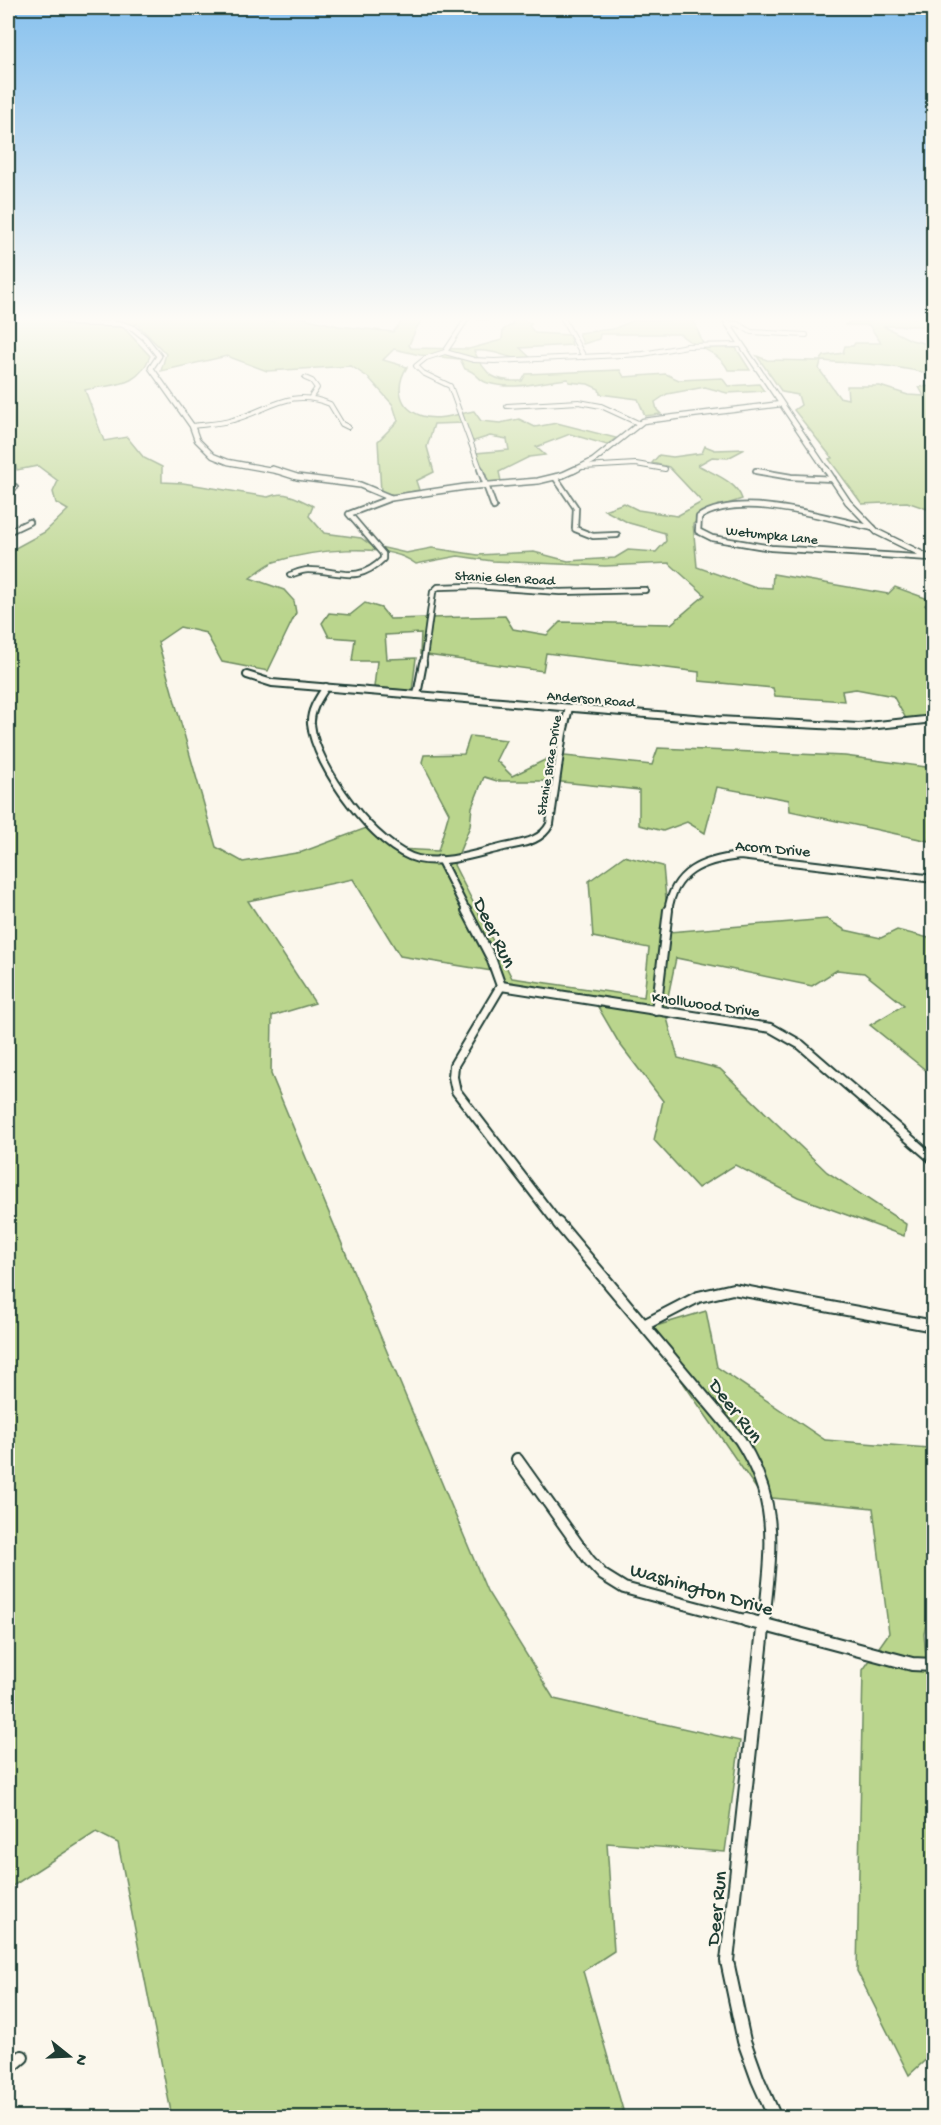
<svg xmlns="http://www.w3.org/2000/svg" width="941" height="2125" font-family="'Gochi Hand',sans-serif">
  <style>
    .green { fill: #bad58d; stroke: #6c8960; stroke-width: 1.5; fill-rule: evenodd }
    .lines { fill: none; stroke-linecap: round; stroke-linejoin: round }
    .minor-far5-casing { stroke: #1f3d34; stroke-width: 6 }
    .minor-far4-casing { stroke: #1f3d34; stroke-width: 8 }
    .minor-far3-casing { stroke: #1f3d34; stroke-width: 10 }
    .minor-far2-casing { stroke: #1f3d34; stroke-width: 12 }
    .minor-far1-casing { stroke: #1f3d34; stroke-width: 14 }
    .minor-casing { stroke: #1f3d34; stroke-width: 16 }
    .tertiary-far1-casing { stroke: #1f3d34; stroke-width: 7 }
    .tertiary-casing { stroke: #1f3d34; stroke-width: 8 }
    .minor-far5 { stroke: #fbf7ec; stroke-width: 4 }
    .minor-far4 { stroke: #fbf7ec; stroke-width: 4.5 }
    .minor-far3 { stroke: #fbf7ec; stroke-width: 6 }
    .minor-far2 { stroke: #fbf7ec; stroke-width: 8 }
    .minor-far1 { stroke: #fbf7ec; stroke-width: 10 }
    .minor { stroke: #fbf7ec; stroke-width: 12 }
    .tertiary-far1 { stroke: #fbf7ec; stroke-width: 4.5 }
    .tertiary { stroke: #fbf7ec; stroke-width: 5 }
    .labels { text-anchor: middle; stroke-width: 4.5; stroke-linejoin: round; paint-order: stroke }
    .far-street-label { font-size: 14px; fill: #1f3d34; stroke: #fbf7ec }
    .street-label { font-size: 16px; fill: #1f3d34; stroke: #fbf7ec }
    .near-street-label { font-size: 20px; fill: #1f3d34; stroke: #fbf7ec }
  </style>
  <rect width="100%" height="100%" fill="#fbf7ec"/>
  <filter id="ink" filterUnits="userSpaceOnUse"><feTurbulence type="fractalNoise" baseFrequency=".0167" numOctaves="2"/><feDisplacementMap in="SourceGraphic" scale="12" xChannelSelector="R" yChannelSelector="G"/><feConvolveMatrix kernelMatrix="1 2 1 2 8 2 1 2 1" color-interpolation-filters="sRGB"/></filter>
  <g filter="url(#ink)">
    <g class="green">
      <path d="M8 317H49L63 324 81 326 112 324 114 319 111 317H215L273 322 278 317H299L339 326 393 332 406 317H425L417 327 409 345 411 348 469 349 502 340 503 330 513 324 509 319 478 320 477 317H522L517 318 532 323 529 326 535 333 569 335 572 345 520 348 533 360C509 361 498 349 474 351 486 376 494 382 522 381L526 374 620 370 624 377 666 374 679 380 722 378 728 386 759 384 764 391 727 393 705 387 667 394 655 402 657 410 661 414 645 416 638 399 600 394 599 389 588 384 569 382 568 379C541 381 516 391 488 383 478 381 478 372 465 369L460 359 420 355 394 349 383 360 407 367C395 386 398 408 422 416 437 421 459 414 474 411L481 421 500 423 519 419 535 427 557 423 616 438 607 445 570 434 536 447 545 455 529 457 499 472 501 481 485 482 476 453 509 450 507 439 490 436 471 442 464 423 434 424 427 447 434 472 416 481 419 490 395 495 381 492 378 441 398 421 393 405 369 378 351 366 267 371 227 356 161 371 166 354 137 324 123 327 150 356C137 389 115 383 85 390L104 441 127 437 144 458 162 467V482L183 483 268 497C284 490 298 498 313 506L309 516 324 533 361 538 371 545 406 553 432 548 478 555 534 552 568 561 615 558 628 550 656 552 666 541 665 533 629 523 604 510 624 503 638 510 677 516 702 502 669 467 652 463 659 455 673 457 702 453 705 446 715 450 745 449 728 458 712 457 698 465C713 474 736 481 742 499L713 509 693 524 697 567 753 587 772 588 773 574 888 594 895 587 931 600 925 605 933 609V721L908 722 893 696 856 689 842 691 844 701 775 696 773 688 699 681V672L546 653 543 671 420 654 421 633 385 635 387 659 416 658 412 691 374 687 377 661H352L355 639 329 637 322 623 329 613 350 615 365 603 381 608 390 619 505 616 513 629 547 635 560 622 671 624 705 595 669 563 605 566 492 561 458 556 416 564C386 540 309 551 274 562 266 565 257 573 250 578L284 590 294 601 296 613 268 671 222 662 206 633 180 627 158 642 216 847 243 862 302 852 369 827 398 849 438 851 449 813 422 762 424 755 464 754 470 736 506 740 496 760 512 776 555 755 652 765 658 748 845 756 933 768V810L929 841 790 811 789 800 717 787 705 833 687 822 663 831 639 825V790L552 781H497L484 777 472 807 470 826 454 865 512 978 644 997 649 948 593 937 589 881 624 856 663 866 669 932 827 919 845 930 881 938 897 930 933 939V1076L870 1025 904 1005 864 973 837 970 812 986 676 958 665 1011 678 1058 720 1069 827 1172 906 1224 904 1236 798 1197 735 1165 698 1188 654 1140 663 1101 619 1043 594 1000 504 983 498 972 400 956 353 879 248 901 315 1003 272 1016 271 1074 487 1591 554 1699 740 1741 725 1852 607 1843 614 1951 583 1971 625 2117H172L118 1843 96 1832 8 1889V552L45 532 68 510 56 503 53 492 58 481 38 466 17 470 8 440Z"/>
      <path d="M872 317H907L933 320V326H883L911 340 928 344 933 353V511L907 502 862 504 829 459 832 458 794 410 801 405 798 395 782 392 757 356 767 360 820 361 824 356 843 353 845 346H853L855 343H881L869 325H844L851 322H870ZM821 361C859 364 895 364 932 375L933 386 919 387 924 396 908 395 880 386H847L848 399 839 397 819 369Z"/>
      <path d="M635 320 694 321 703 344 712 347 736 348 750 370H728C719 350 695 349 680 334H600L599 339 583 344 579 333 613 329Z"/>
      <polygon points="706,1311 717,1367 825,1440 929,1448 933,1447 933,1587 924,1634 934,1747 934,2057 931,2055 909,2075 857,1971 863,1670 889,1633 873,1508 762,1497 646,1329"/>
    </g>
    <g class="lines">
      <defs>
        <g id="minor-far5">
          <polyline points="106,317 112,322"/>
          <polyline points="468,317 445,352 426,358 416,366 423,373 450,386 481,471"/>
          <polyline points="562,317 584,357"/>
          <polyline points="727,323 738,324 751,332 806,335"/>
          <polyline points="445,352 474,360 494,361 643,354 687,346 741,345"/>
          <polyline points="305,378 312,381 317,388 311,397"/>
          <polyline points="507,406 579,402 601,406 638,423"/>
          <path d="M192 426C206 424 220 424 233 420 270 410 290 387 330 404L342 424 348 427"/>
          <polyline points="583,467 636,464 665,469"/>
        </g>
        <g id="minor-far4">
          <polyline points="480,469 494,507"/>
          <polyline points="756,471 791,477 833,479"/>
          <polyline points="555,477 576,508 575,529 593,536 617,535"/>
          <polyline points="8,489 15,487"/>
          <path d="M873 528C826 518 741 490 699 517L698 531 712 538 771 548 931 558"/>
          <polyline points="8,532 29,522"/>
          <path d="M290 575C296 573 302 570 308 570 339 570 357 585 383 559V554L349 514 391 498"/>
          <polyline points="423,665 433,592 438,587 474,586 560,592 645,590"/>
        </g>
        <g id="minor-far3">
          <polyline points="247,675 272,683 718,720 859,727 934,719"/>
          <path d="M326 687C319 698 310 710 311 724 315 766 376 849 418 859 445 865 478 853 504 847 522 843 541 842 550 824L563 733 569 708"/>
          <polyline points="417,695 423,663"/>
          <polyline points="440,859 467,912"/>
          <path d="M668 912C673 871 703 860 740 856L934 879"/>
        </g>
        <g id="minor-far2">
          <polyline points="466,910 491,958 501,986 454,1065 453,1077 456,1091 559,1225"/>
          <polyline points="501,986 771,1028 801,1045 934,1160"/>
          <polyline points="656,1011 668,910"/>
        </g>
        <g id="minor-far1">
          <path d="M558 1223 740 1440C781 1504 771 1551 764 1622"/>
          <polyline points="644,1325 698,1297 733,1289 934,1326"/>
          <polyline points="517,1459 589,1560 603,1575 624,1588 752,1622"/>
        </g>
        <g id="minor">
          <polyline points="746,1620 912,1664 934,1665"/>
          <polyline points="764,1620 727,1961 744,2041 758,2080 775,2118"/>
          <polyline points="8,2069 22,2057"/>
        </g>
        <g id="tertiary-far1">
          <polyline points="58,317 73,323 121,324 133,328 145,338 159,356 151,368 192,426 197,440 213,456 228,462 277,471"/>
          <polyline points="723,317 827,471"/>
          <polyline points="573,471 593,461 643,421 781,404"/>
        </g>
        <g id="tertiary">
          <polyline points="272,469 297,477 360,485 391,498 465,487 538,481 563,475 576,469"/>
          <polyline points="826,469 848,502 877,532 934,560"/>
        </g>
      </defs>
      <use href="#minor-far5" class="minor-far5-casing"/>
      <use href="#minor-far4" class="minor-far4-casing"/>
      <use href="#minor-far3" class="minor-far3-casing"/>
      <use href="#minor-far2" class="minor-far2-casing"/>
      <use href="#minor-far1" class="minor-far1-casing"/>
      <use href="#minor" class="minor-casing"/>
      <use href="#tertiary-far1" class="tertiary-far1-casing"/>
      <use href="#tertiary" class="tertiary-casing"/>
      <use href="#minor-far5" class="minor-far5"/>
      <use href="#minor-far4" class="minor-far4"/>
      <use href="#minor-far3" class="minor-far3"/>
      <use href="#minor-far2" class="minor-far2"/>
      <use href="#minor-far1" class="minor-far1"/>
      <use href="#minor" class="minor"/>
      <use href="#tertiary-far1" class="tertiary-far1"/>
      <use href="#tertiary" class="tertiary"/>
    </g>
  </g>
  <linearGradient id="sky" x2="0" y2="1"><stop stop-color="#87c1ee"/><stop offset="0.52" stop-color="#fdfbf6"/><stop offset="1" stop-color="#fdfbf6" stop-opacity="0"/></linearGradient>
  <rect width="941" height="614" fill="url(#sky)"/>
  <g class="labels">
    <g class="far-street-label">
      <text transform="translate(772 534) rotate(6)" y="5">Wetumpka Lane</text>
      <text transform="translate(505 577) rotate(3)" y="5">Stanie Glen Road</text>
      <text transform="translate(591 698) rotate(5)" y="5">Anderson Road</text>
      <text transform="translate(548 765) rotate(-81)" y="5">Stanie Brae Drive</text>
    </g>
    <g class="street-label">
      <text transform="translate(773 847) rotate(5)" y="6">Acorn Drive</text>
      <text transform="translate(706 1003) rotate(8)" y="6">Knollwood Drive</text>
    </g>
    <g class="near-street-label">
      <text transform="translate(496 932) rotate(64)" y="7">Deer Run</text>
      <text transform="translate(737 1410) rotate(52)" y="7">Deer Run</text>
      <text transform="translate(702 1588) rotate(16)" y="7">Washington Drive</text>
      <text transform="translate(715 1908) rotate(-84)" y="7">Deer Run</text>
    </g>
  </g>
  <rect width="941" height="2125" fill="none" stroke="#fbf7ec" stroke-width="30"/>
  <rect x="15" y="15" width="911" height="2095" fill="none" stroke="#1f3d34" stroke-width="2" filter="url(#ink)"/>
  <g transform="translate(69 2056) rotate(108)" stroke="#fbf7ec" stroke-width="4.5" paint-order="stroke">
  <path d="M0-4.5L10 22L0 15L-10 22Z" fill="#1f3d34"/>
  <text y="-9" font-size="16" font-weight="bold" text-anchor="middle" fill="#1f3d34">N</text>
  </g>
</svg>
